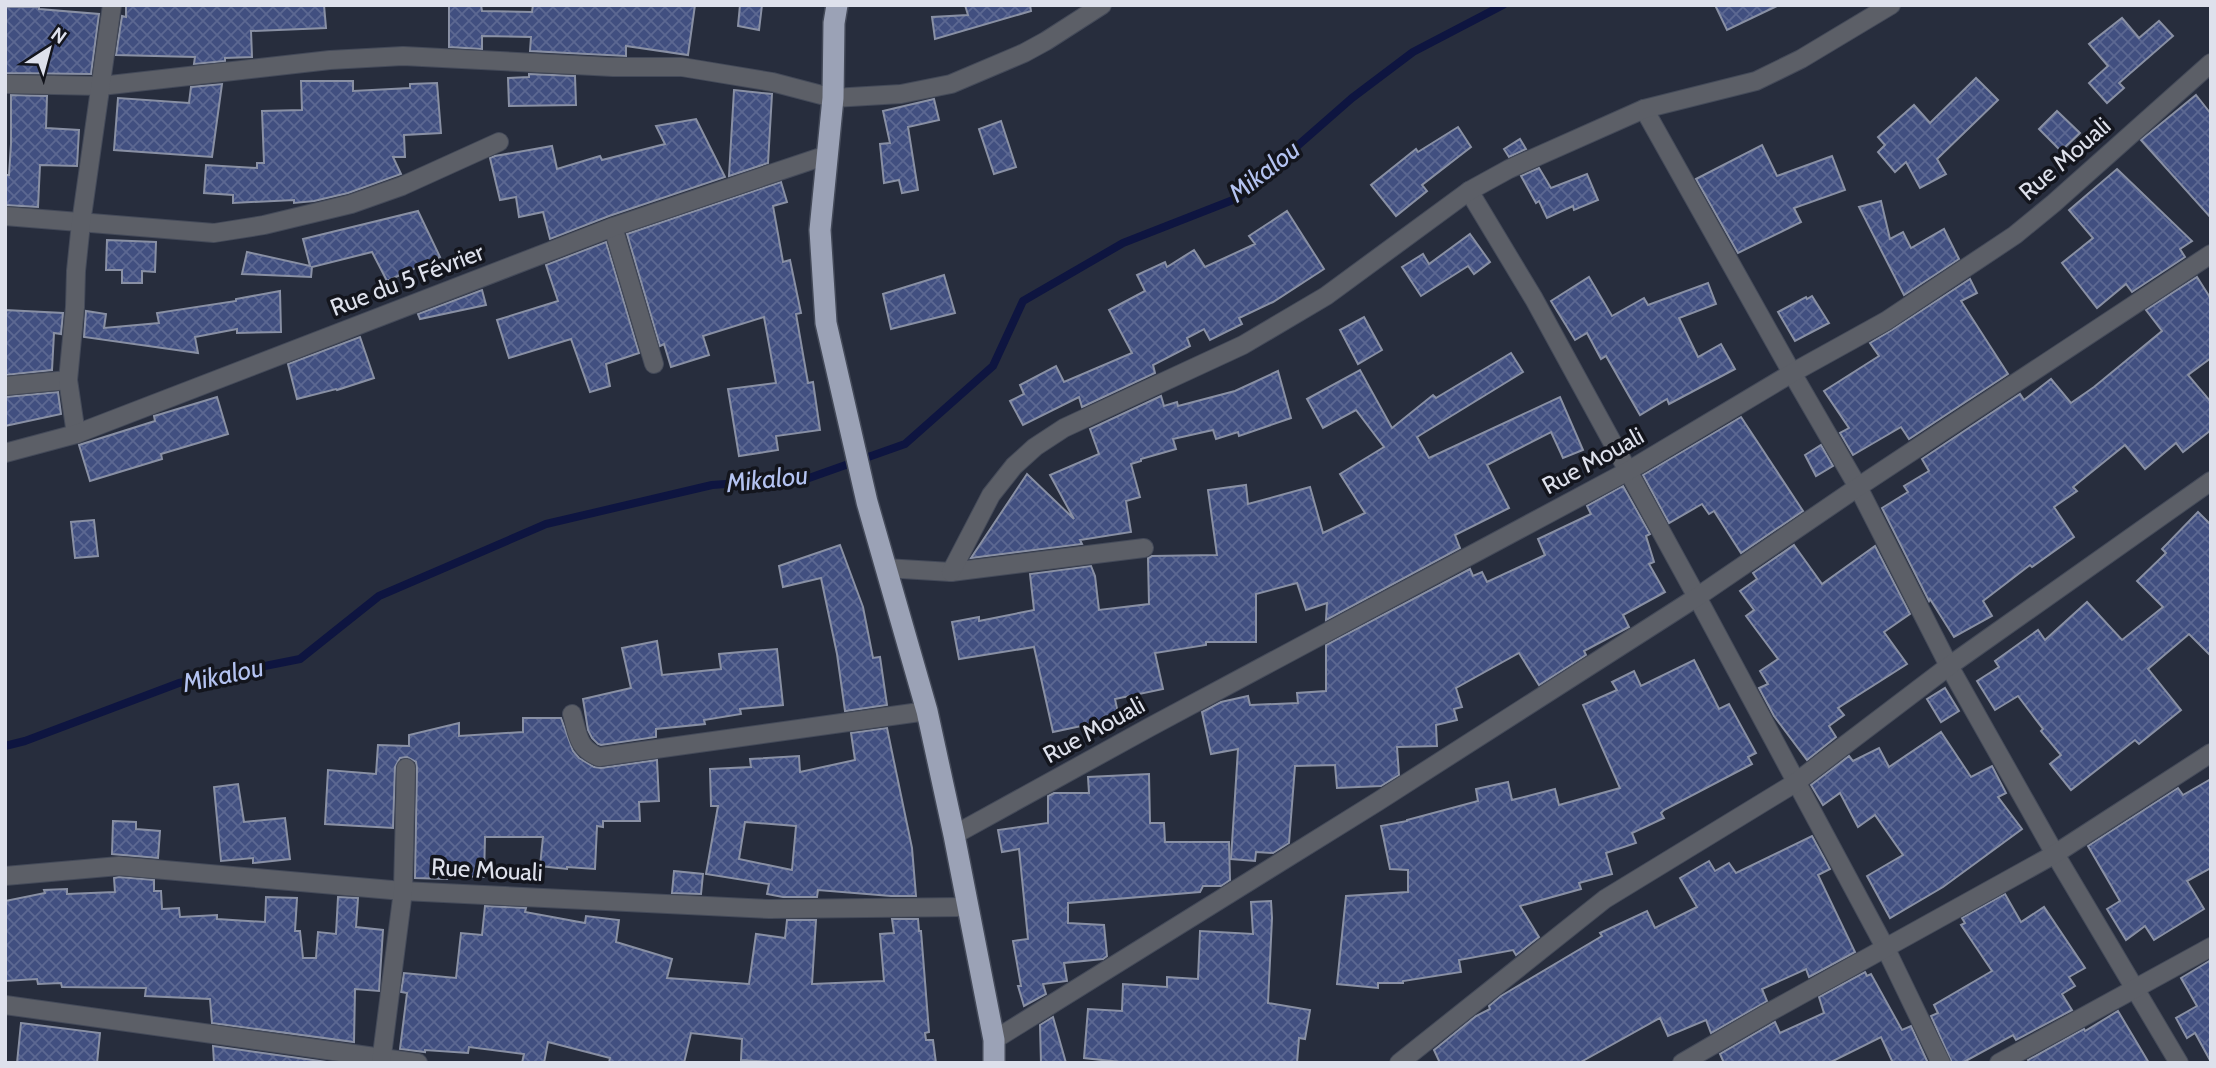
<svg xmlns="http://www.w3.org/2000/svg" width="2216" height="1068" font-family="Cabin,sans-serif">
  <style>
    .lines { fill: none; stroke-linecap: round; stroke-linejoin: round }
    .stream { stroke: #0e1540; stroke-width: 8 }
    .building { fill: url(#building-cross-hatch); stroke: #8990a4; stroke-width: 2; fill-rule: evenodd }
    .street-casing { stroke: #444a59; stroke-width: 20 }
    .highway-casing { stroke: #444a59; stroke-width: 24 }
    .street { stroke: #5c5f67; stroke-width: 18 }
    .highway { stroke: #9ba2b6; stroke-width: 21 }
    .labels { text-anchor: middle; stroke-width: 7; stroke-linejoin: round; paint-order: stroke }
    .street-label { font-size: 24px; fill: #dee1ec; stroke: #13151d }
    .water-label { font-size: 26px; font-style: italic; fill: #b4c3f1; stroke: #13151d }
  </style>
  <defs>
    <pattern id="building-cross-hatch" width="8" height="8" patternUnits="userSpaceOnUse" patternTransform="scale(1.75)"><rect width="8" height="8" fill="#414f80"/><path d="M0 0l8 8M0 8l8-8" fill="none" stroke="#5c6892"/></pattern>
  </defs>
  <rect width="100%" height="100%" fill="#272d3d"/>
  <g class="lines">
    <polyline class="stream" points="5,746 25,741 179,683 300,659 379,596 546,524 712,485 809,478 905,444 993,366 1023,301 1123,243 1238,198 1352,98 1413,52 1503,5"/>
  </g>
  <g class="building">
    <polygon points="126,5 324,5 326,28 251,31 252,57 225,58 225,61 194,64 195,57 116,55 122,16 126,17"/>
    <polygon points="449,5 481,5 482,11 532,12 533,5 695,5 688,55 626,46 626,56 530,51 531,37 482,36 482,49 449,47"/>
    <polygon points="740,5 762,5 759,30 738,26"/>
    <polygon points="965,5 1030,5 1031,11 935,39 932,17 968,15"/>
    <polygon points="1715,5 1779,5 1727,30"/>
    <polygon points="5,7 39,7 39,9 99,14 91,74 5,73"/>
    <polygon points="2122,18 2139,38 2159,21 2173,36 2119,83 2124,88 2107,103 2089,83 2108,66 2089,44"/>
    <polygon points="529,74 575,76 576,105 509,106 508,78 529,77"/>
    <polygon points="1976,78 1998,100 1937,159 1946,174 1920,188 1906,162 1895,172 1878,152 1885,145 1878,137 1914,105 1930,123"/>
    <polygon points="301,81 353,81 353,91 410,88 410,84 437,83 441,133 404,135 405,157 393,157 401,174 348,193 314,201 294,203 294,200 233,203 233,195 204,193 206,165 257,168 257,163 264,163 262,111 302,110"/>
    <polygon points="222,84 212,157 114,150 118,98 189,103 191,87"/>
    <polygon points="734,90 772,94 768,163 729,176"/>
    <polygon points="11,95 47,96 46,128 79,130 77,166 40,165 38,207 5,205 5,175 9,175 11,144"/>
    <polygon points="2196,95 2211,114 2211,218 2141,140"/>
    <polygon points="934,99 939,120 908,127 918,190 902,193 899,180 884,183 880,144 890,143 883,111"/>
    <polygon points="2057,111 2080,133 2061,151 2039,129"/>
    <polygon points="696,119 725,177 609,216 550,239 543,212 519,217 516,197 500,200 490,158 495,156 552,146 557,169 600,156 602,160 665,144 656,126"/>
    <polygon points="1001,121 1016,167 994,174 979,129"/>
    <polygon points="1458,127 1471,147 1422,185 1427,191 1396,216 1371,185 1416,149 1418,152"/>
    <polygon points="1520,139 1526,149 1509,157 1504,149"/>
    <polygon points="1762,145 1777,176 1832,156 1845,190 1794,208 1801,222 1738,253 1696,179"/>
    <polygon points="1539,168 1551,188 1587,174 1598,200 1574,210 1573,206 1547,218 1539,201 1536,203 1521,176"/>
    <polygon points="2117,169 2192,241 2180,249 2185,257 2132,292 2126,284 2097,308 2062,263 2093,238 2069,210"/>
    <polygon points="781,182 787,202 773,206 783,262 790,260 801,313 796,314 808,383 813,382 820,430 776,436 778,450 739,456 728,389 776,383 764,317 703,336 709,355 671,367 664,344 660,346 627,234"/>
    <polygon points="1881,201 1890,239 1903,232 1911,248 1944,229 1959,259 1904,295 1859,207"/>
    <polygon points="418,211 440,257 387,281 372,252 312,267 311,277 242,274 247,252 310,266 303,239"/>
    <polygon points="1287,211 1324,269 1273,302 1239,318 1242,324 1210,340 1204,329 1187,338 1190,346 1153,365 1155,373 1082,407 1079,397 1023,425 1010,401 1024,394 1020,385 1056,366 1064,382 1132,353 1109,310 1145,291 1137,275 1165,262 1167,267 1194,250 1205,267 1255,244 1249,236"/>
    <polygon points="1470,234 1490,262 1474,274 1468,266 1421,296 1402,267 1423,254 1429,264"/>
    <polygon points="107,240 156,242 155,272 142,271 142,283 122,283 122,270 106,270"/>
    <polygon points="606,242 639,353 606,364 610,386 590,392 571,339 509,358 497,320 558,301 546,265"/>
    <polygon points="944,275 955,313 891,329 883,294"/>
    <polygon points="1589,277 1612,316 1644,298 1648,305 1708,283 1716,304 1679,318 1698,357 1721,344 1735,369 1669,404 1667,399 1640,415 1606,356 1601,359 1587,333 1575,340 1551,301"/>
    <polygon points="2197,277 2211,299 2211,358 2188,375 2211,402 2211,430 2183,452 2176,443 2145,469 2125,445 2073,487 2077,491 2054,507 2074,537 2032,567 2030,565 1983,601 1992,616 1954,637 1930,599 1929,601 1882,508 1908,492 1904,486 1929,471 1922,459 2020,394 2024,400 2051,379 2071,403 2094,387 2162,331 2146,310"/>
    <polygon points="1970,279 1977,293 1961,301 2008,374 1909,439 1901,427 1853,455 1840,433 1849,428 1824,391 1879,356 1870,343 1892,330"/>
    <polygon points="482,290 486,305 420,319 418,314"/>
    <polygon points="280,291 281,332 237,333 237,329 195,337 198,353 84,337 86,311 106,314 104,328 159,323 157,313 236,301 236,299"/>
    <polygon points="1812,296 1829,323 1795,341 1778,312 1806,297 1807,299"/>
    <polygon points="5,310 63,313 61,334 54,333 52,370 5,375"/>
    <polygon points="1364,317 1382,350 1358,364 1340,330"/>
    <polygon points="360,337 374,378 337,390 336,389 297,399 288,364"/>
    <polygon points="1511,353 1523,372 1417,437 1429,458 1560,397 1583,450 1563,458 1551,432 1487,465 1509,508 1455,535 1460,548 1326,620 1327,603 1306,610 1297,583 1256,594 1256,642 1206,642 1206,645 1155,653 1163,689 1115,699 1119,718 1053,732 1034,647 959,659 952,622 979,617 979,621 1034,610 1030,574 1091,566 1095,576 1099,610 1149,604 1148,558 1152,556 1217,555 1208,490 1246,485 1248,504 1310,487 1323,533 1365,513 1340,474 1384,447 1356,410 1323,428 1307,399 1360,370 1392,428 1433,395 1436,398"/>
    <polygon points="1278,371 1291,418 1239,436 1238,432 1216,439 1213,430 1173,439 1176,449 1141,459 1141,461 1131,464 1140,497 1126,501 1131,532 1080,540 1082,544 971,558 1027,474 1074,519 1050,475 1099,454 1090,429 1161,396 1164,406 1177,402 1178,406 1235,391"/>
    <polygon points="58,392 61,414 5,426 5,397"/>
    <polygon points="217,397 228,434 161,454 162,459 90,481 79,445 155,421 154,416 161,414"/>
    <polygon points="1741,417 1803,511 1741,553 1714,511 1709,514 1702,504 1669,523 1643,475"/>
    <polygon points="1821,445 1833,466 1816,476 1805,455"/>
    <polygon points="1623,486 1650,534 1646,536 1654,562 1649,564 1665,592 1623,615 1629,627 1584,651 1586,655 1539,685 1519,653 1456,688 1462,707 1454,709 1457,720 1436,725 1437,746 1397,747 1399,775 1381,786 1337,788 1335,765 1295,766 1289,843 1273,853 1256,852 1255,861 1231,859 1238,749 1211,754 1202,712 1221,702 1248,696 1250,705 1298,703 1297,693 1326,691 1326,645 1470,569 1473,576 1482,572 1487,582 1545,555 1538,539 1591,514 1587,506"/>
    <polygon points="2198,512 2211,525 2211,656 2189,634 2148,669 2181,710 2139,744 2135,740 2071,790 2050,764 2061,755 2041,731 2043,729 2018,696 1995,710 1977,681 1999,667 1995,661 2038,630 2045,640 2087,602 2122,640 2163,607 2137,581 2166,553 2162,549"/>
    <polygon points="94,520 98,556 75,558 71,522"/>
    <polygon points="840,545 863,607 873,658 880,657 887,705 845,711 837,654 821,578 783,587 779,566"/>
    <polygon points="1794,545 1822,584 1875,546 1910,614 1884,632 1907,664 1838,708 1844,715 1829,726 1836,737 1807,760 1774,716 1759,688 1768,684 1760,671 1778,659 1746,616 1754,610 1740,591 1757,579 1753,573"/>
    <polygon points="657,641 662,675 721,669 719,654 777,649 783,705 740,709 741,714 704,720 705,724 656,729 656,737 601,745 598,744 592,738 588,730 583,699 631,688 622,648"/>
    <polygon points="1694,660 1719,709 1729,704 1756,753 1748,757 1752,764 1664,810 1661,813 1664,818 1632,833 1636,843 1606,853 1612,874 1579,883 1581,889 1520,906 1539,937 1516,955 1513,950 1459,960 1461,972 1403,981 1403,983 1378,983 1378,988 1337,984 1346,896 1408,892 1408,870 1390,869 1381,826 1407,821 1407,820 1478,801 1476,789 1508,782 1512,800 1555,789 1559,805 1620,788 1583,705 1617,690 1612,682 1634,671 1641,686"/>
    <polygon points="1945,688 1959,711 1941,722 1927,699"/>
    <polygon points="523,718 561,718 573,751 579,758 594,767 601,768 657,760 659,801 639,802 640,821 603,821 603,827 597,826 595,869 567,867 567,869 540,866 543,837 485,837 484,877 447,876 447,879 415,878 417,768 416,762 407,757 400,758 395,767 393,828 325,824 328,770 376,774 378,745 409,746 409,735 459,723 459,736 523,732"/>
    <path d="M887 728 912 848 916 896H891L818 890 817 897H783L767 894 769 884 706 874 718 806H711L710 769 751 767 750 759 799 756 800 772 855 760 851 733ZM745 822 796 826 792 870 739 859Z"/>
    <polygon points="1941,732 1971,777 1992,766 2006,793 1998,797 2022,829 1943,887 1890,918 1867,876 1903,855 1875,815 1858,827 1840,793 1823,805 1811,785 1849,756 1853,761 1879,748 1889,767"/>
    <polygon points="1149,774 1150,823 1164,823 1165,842 1229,842 1230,880 1221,886 1203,886 1200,892 1068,903 1068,923 1104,925 1107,956 1103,959 1064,963 1067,981 1043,984 1046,994 1024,1006 1018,986 1021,986 1013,941 1028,939 1019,849 1002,852 998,830 1048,823 1048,796 1054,793 1089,793 1088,777"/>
    <polygon points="2211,779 2211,868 2187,881 2204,909 2154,940 2145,926 2126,940 2107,909 2120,901 2088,846 2178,788 2183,795"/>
    <polygon points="238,784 244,822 285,818 290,859 253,863 253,858 221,861 214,787"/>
    <polygon points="113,821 136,822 136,829 160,831 158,858 112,854"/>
    <polygon points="1812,836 1830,869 1818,875 1855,952 1809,977 1806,969 1762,989 1767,1001 1711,1033 1706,1020 1668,1036 1660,1018 1579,1063 1440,1063 1434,1050 1476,1016 1490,1009 1489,1006 1501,996 1602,936 1600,933 1647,911 1655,928 1697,907 1680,878 1709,861 1715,871 1729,863 1736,873"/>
    <polygon points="674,871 703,874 701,894 672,893"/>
    <polygon points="119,877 154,880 154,891 161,891 162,909 179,908 180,917 217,915 217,919 265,922 266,897 297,898 295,931 300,931 303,958 316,958 318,932 336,934 338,897 358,898 356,927 383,930 379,991 355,989 354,1042 212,1023 210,999 145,996 146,988 62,987 61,983 38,984 37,979 5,981 5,901 45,893 44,890 67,889 67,894 115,892 114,878"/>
    <polygon points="2005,894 2021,922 2044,907 2085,968 2069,977 2075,986 2062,994 2072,1010 2016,1040 2013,1035 1962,1063 1952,1063 1931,1016 1938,1013 1934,1005 1992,971 1961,925 1965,923 1962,918"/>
    <polygon points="1271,901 1272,918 1268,1003 1310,1010 1305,1039 1299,1038 1297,1063 1129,1063 1084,1058 1088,1009 1122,1011 1123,984 1167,987 1167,977 1198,979 1200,931 1253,934 1251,902"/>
    <polygon points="485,906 526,908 525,912 585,923 586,916 619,920 616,942 672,959 667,978 749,984 756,934 785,938 787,920 816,920 812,984 884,981 880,934 894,933 892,919 918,919 919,931 921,931 929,1032 925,1033 926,1040 933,1040 936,1063 790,1063 741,1060 742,1039 691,1033 684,1063 609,1063 610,1058 548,1042 544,1063 522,1063 524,1054 469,1047 468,1053 425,1050 425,1052 400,1049 407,993 401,992 404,973 456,978 461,933 482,935"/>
    <polygon points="2211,960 2211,1062 2195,1033 2187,1038 2176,1018 2197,1006 2181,978"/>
    <polygon points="1865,972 1867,976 1871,974 1902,1030 1911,1026 1928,1063 1893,1063 1881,1037 1829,1063 1724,1063 1720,1054 1775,1022 1780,1033 1824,1013 1819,997"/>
    <polygon points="2118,1011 2149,1063 2030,1063 2028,1060 2084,1029 2085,1031"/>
    <polygon points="1053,1017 1066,1063 1041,1063 1040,1025"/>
    <polygon points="21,1023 100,1033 97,1063 17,1063"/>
    <polygon points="213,1046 334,1063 214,1063"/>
  </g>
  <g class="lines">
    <defs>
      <g id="street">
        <polyline points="5,84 101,86 330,60 403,56 613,67 682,67 772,82 833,98 901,94 951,84 1024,53 1046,41 1102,5"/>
        <polyline points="1644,109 1792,373 1858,487 1949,666 2055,854 2179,1063"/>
        <polyline points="1469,191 1534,299 1697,597 1886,949 1941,1063"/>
        <polyline points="5,216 214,233 264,225 351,204 402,186 499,142"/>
        <polyline points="613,227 654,364"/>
        <polyline points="5,386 68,380"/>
        <polyline points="76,434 68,380 75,307 76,271 81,223 112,5"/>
        <polyline points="5,453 76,434 613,227 827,155"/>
        <polyline points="885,568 951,572 1144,548"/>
        <polyline points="951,572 991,495 1014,466 1035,447 1064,428 1243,345 1326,296 1469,191 1509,169 1644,109 1756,81 1801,59 1891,5"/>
        <path d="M572 714C578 734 577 748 599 757L927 711"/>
        <polyline points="954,835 1150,727 1628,471 1792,373 1886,321 2015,235 2054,203 2211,63"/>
        <polyline points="5,876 119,866 403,891 769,909 967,907"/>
        <polyline points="5,1005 418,1063"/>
        <polyline points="994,1040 1377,802 1697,597 1858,487 2211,254"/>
        <polyline points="381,1063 403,891 406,768"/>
        <polyline points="1399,1063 1605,899 1795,783 1949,666 2211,481"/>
        <polyline points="1682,1063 1766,1014 2055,854 2211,753"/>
        <polyline points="1999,1063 2211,947"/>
      </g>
      <polyline id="highway" points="837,5 834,23 833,98 820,230 826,323 867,502 927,711 954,835 994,1040 994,1063"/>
    </defs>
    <use href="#street" class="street-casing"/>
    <use href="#highway" class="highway-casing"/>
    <use href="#street" class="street"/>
    <use href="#highway" class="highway"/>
  </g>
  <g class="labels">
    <g class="street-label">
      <text transform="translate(2065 159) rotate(-41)" y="8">Rue Mouali</text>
      <text transform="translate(407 280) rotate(-21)" y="8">Rue du 5 Février</text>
      <text transform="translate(1593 461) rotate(-29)" y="8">Rue Mouali</text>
      <text transform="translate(1094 730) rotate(-29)" y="8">Rue Mouali</text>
      <text transform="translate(487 870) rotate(3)" y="8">Rue Mouali</text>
    </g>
    <g class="water-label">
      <text transform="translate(1264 171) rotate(-38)" y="9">Mikalou</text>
      <text transform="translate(767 479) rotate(-6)" y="9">Mikalou</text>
      <text transform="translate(223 675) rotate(-12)" y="9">Mikalou</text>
    </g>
  </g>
  <rect width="2216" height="1068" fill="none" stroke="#dee1ec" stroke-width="14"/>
  <g transform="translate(49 49) rotate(36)" stroke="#13151d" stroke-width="5" paint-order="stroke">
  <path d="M0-5L12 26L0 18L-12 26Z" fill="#dee1ec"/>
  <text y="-10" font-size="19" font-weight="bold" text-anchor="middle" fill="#dee1ec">N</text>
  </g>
</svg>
